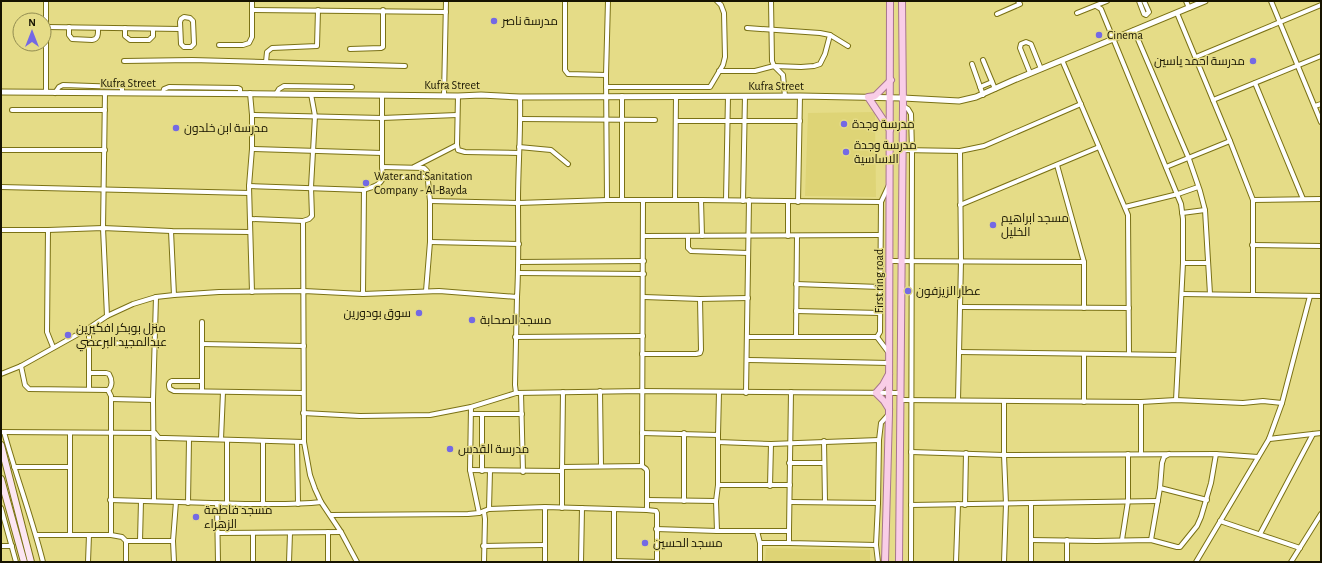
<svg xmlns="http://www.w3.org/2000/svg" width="1322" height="563" font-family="'Alegreya Sans',Cairo,sans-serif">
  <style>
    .built { fill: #ded476 }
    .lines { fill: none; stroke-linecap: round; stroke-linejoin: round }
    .minor-casing { stroke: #7a7115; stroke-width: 6 }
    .tertiary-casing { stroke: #7a7115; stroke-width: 7 }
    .secondary-casing { stroke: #7a7115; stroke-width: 8 }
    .primary-casing { stroke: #a7768c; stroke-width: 8 }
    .minor { stroke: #fff; stroke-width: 4 }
    .tertiary { stroke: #fff; stroke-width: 5 }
    .secondary { stroke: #fce6f3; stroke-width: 6 }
    .primary { stroke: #f9cde7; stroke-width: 6 }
    .poi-dot { fill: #7469e4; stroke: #e5dc87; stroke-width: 1.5 }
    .labels { text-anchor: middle; stroke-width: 3; stroke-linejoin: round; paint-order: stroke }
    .poi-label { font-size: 12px; fill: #161300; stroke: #e5dc87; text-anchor: start }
    .street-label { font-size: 12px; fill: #161300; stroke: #e5dc87 }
  </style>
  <rect width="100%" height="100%" fill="#e5dc87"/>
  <g class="built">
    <polygon points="875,112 876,197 805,196 808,113"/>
    <polygon points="766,548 870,550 870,562 765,562"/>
  </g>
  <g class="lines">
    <defs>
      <g id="minor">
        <polyline points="46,1 46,92"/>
        <polyline points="565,1 565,70 568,74 606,75"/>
        <polyline points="771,1 772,61 774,66 783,75 785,96"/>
        <polyline points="1139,1 1144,14 1146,15 1149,12 1144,1"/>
        <polyline points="1186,1 1189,8"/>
        <polyline points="1271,1 1321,122"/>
        <polyline points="1096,6 1101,9 1181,204 1183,219 1183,263 1176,400"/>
        <polyline points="252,10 446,12"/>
        <polyline points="1077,13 1107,1"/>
        <polyline points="1177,13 1230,141 1253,200 1253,295"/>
        <polyline points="997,14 1020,4 1018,1"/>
        <polygon points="184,17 190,18 193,21 194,44 191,47 184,47 181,44 180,22 181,19"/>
        <polyline points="47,27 180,29"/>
        <path d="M69 27V35L72 39 92 40C99 39 98 33 98 28"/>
        <polyline points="125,28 125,36 130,40 149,40 153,36 153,29"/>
        <polyline points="747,28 820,33 830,35 848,46"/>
        <polyline points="1134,30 1189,159 1200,191 1205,210 1210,294"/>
        <polyline points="219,45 243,45 249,43 252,37 252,1"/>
        <polyline points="350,49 381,48 383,47 383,10"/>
        <polyline points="1196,57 1321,5"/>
        <polyline points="983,60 995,89"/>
        <polyline points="1062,60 1128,215 1129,354"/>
        <polyline points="124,61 192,60 405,66"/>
        <polyline points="266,62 267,52 272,48 317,46 318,10"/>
        <polyline points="972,64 983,95"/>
        <polyline points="719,71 755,71 774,66 801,67 814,66 820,64 825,54 830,35"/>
        <polyline points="1030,73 1020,48 1021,44 1026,42 1031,44 1041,69"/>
        <polyline points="1255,83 1303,199"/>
        <polyline points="606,87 710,87 723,65 725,57 724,13 721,5 717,1"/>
        <polyline points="980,87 992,82"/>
        <polyline points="55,93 59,87 63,85 122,87 122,93"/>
        <polyline points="105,93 103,228 107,316"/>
        <polyline points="163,93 164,89 169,87 238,88 240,89 240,93"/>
        <polyline points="250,93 252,115 252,149 249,186 252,292"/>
        <polyline points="276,94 279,89 284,86 352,87"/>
        <polyline points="382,95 382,167 383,177"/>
        <polyline points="444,95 446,1"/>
        <polyline points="458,96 457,145 458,150 465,152 519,153"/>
        <polyline points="622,96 622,200"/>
        <polyline points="1213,100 1321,56"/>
        <polyline points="903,106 908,109 911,114 912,150 911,562"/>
        <polyline points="1315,106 1321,104"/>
        <polyline points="12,110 105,110"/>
        <polyline points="252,115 382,118 457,115"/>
        <polyline points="521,119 655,120"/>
        <polyline points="676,121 800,121"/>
        <polyline points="519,147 551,150 568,164"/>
        <polyline points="252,149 382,153"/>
        <polyline points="1,150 105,150"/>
        <polyline points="902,150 960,151 984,146 1081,104"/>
        <polyline points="1057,165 1084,262 1084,308"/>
        <polyline points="382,167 424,168 427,171 430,201 430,242 426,291"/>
        <polyline points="414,167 457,145"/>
        <polyline points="1166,167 1230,141"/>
        <path d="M249 186 364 190C371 187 381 186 383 177H429"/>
        <polyline points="1,187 249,193"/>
        <polyline points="607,200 606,75 608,1"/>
        <polyline points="675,200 676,96"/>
        <polyline points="701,200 702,236"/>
        <polyline points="726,200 728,96"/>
        <polyline points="1253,200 1321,199"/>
        <polyline points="430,201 518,203 607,200 701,200 881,202"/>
        <polyline points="743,201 745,96"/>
        <polyline points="788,202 788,236"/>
        <polyline points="798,202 800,96"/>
        <polyline points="960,205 1099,147"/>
        <polyline points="1125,207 1178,194 1198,187"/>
        <polyline points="1182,213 1205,210"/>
        <polyline points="251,219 303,221 309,219 312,216 311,187 315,116 311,94"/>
        <polyline points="303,221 304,442 310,475 315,489 321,502 341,532 357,562"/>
        <polyline points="1,230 48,230 103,228 171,231 250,232"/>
        <polyline points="48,230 47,332 53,347"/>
        <polyline points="171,231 174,295"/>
        <polyline points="644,236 880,235"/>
        <polyline points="688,236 688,248 691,251 748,253"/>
        <polyline points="430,242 519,244"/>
        <polyline points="1252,245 1321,246"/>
        <polyline points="890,261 1084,262"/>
        <polyline points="519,262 644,261"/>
        <polyline points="1183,263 1208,263"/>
        <polyline points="518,273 644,274"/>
        <polyline points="796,284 880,287"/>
        <polyline points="363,294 364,190"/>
        <polyline points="1182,294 1321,296"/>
        <polyline points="517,297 515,385 516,393 642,391 901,393"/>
        <polyline points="644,297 700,299 748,298"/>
        <polyline points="960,307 1129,308"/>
        <polyline points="796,311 880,313"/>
        <polyline points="89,328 89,389"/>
        <polyline points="515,337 643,336"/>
        <polyline points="748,337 877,337 880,332 881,202 889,185"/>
        <polyline points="796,337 797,237"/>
        <polyline points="877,337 889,353"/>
        <polyline points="89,343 155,344"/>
        <polyline points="202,344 304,346"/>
        <polyline points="959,352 1178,355"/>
        <polyline points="642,354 696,354 700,353 701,350 700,299"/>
        <polyline points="747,360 889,363"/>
        <polyline points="21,366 25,385 29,389 108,390"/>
        <path d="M89 373H106L109 374C112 379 113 386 108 390"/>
        <path d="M1 374 21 366 89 328 107 316 133 304 156 297 174 295 219 292 304 291 363 294 439 291 517 297C519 264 518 233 518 201 518 166 521 131 520 97"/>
        <path d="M202 381H172C169 382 168 385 170 389L174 391 303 393"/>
        <polyline points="108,390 111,396 111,535"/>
        <polyline points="202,391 202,322"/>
        <polyline points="600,391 601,466"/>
        <polyline points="521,393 523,472"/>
        <polyline points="746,393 749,200"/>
        <polyline points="111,399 153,400"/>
        <polyline points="901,400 1141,402 1176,400 1243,403 1263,401 1282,403"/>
        <polyline points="958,400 961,261 960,151"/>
        <polyline points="1084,402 1084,354"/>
        <polyline points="471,407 470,470 479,513"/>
        <polyline points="303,413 360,416 430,415 471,407 516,393"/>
        <polyline points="471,414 522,414"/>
        <polyline points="1,432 154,433"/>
        <path d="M4 432C16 476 32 518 43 562"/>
        <polyline points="155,433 159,438 165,438 304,442"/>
        <polyline points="642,433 718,435 719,392"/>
        <polyline points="684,433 684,501"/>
        <polyline points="718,435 718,442 771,444 879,440"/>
        <polyline points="221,439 223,392"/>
        <polyline points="1269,439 1321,433"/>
        <polyline points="227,440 227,503"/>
        <polyline points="824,441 825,502"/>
        <polyline points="297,442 298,504"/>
        <polyline points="911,452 1004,455 1216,454 1258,457"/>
        <polyline points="1141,454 1141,402"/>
        <polyline points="789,463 824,463"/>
        <polyline points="642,466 643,200"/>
        <polyline points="14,467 69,467"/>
        <polyline points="470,470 562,471 563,392"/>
        <polyline points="482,471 482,414"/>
        <polyline points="718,485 790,485"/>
        <polyline points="770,486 771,444"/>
        <polyline points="1160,488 1207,500"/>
        <path d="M110 500C155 501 200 503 245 504 270 504 296 505 321 502"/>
        <polyline points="647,500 716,501 717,531"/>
        <polyline points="154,501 153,400 156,297"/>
        <polyline points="716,501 718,485 718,442"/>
        <polyline points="790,502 878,503"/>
        <polyline points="188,503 189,439"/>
        <polyline points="217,503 218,562"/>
        <polyline points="1031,503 1031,562"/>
        <polyline points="263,504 263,441"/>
        <polyline points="911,505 1158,501"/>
        <polyline points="965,505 966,453"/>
        <polyline points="1,508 16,562"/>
        <polyline points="562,508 562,471"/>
        <polyline points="489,509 490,471"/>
        <polyline points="614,510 614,561"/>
        <polyline points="484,512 485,519 484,562"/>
        <polyline points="331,515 468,514 479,513 489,509 545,507 647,510 647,471 646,469 642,466 562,467"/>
        <polyline points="1220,521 1300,548"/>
        <polyline points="656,529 717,531 789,531 789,543 876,545"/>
        <polyline points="757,531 760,543 789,543"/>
        <polyline points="789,531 791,392"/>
        <polyline points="328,532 328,562"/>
        <polyline points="218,533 341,532"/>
        <polyline points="253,533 253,562"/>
        <polyline points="1260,534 1313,434"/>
        <polyline points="36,535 111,535 122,537 126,541 126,562"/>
        <polyline points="70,535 70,433"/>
        <polyline points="1031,540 1096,541 1151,540 1177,547 1180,547 1197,526 1201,517 1211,483 1216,454"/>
        <polyline points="1122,540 1128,501 1128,454"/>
        <polyline points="1151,540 1160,488 1162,463 1164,457 1169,454"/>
        <polyline points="126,541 173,541"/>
        <polyline points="140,541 141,501"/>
        <polyline points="1,546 12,546"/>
        <polyline points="483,546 545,545"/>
        <polyline points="88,562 89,535"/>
        <polyline points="174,562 173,541 176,502"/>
        <polyline points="289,562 290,533"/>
        <polyline points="545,562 545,507"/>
        <polyline points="581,562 582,508"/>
        <polyline points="614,562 614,561 657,562 657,513 656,511 647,510"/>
        <polyline points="760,562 760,543"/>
        <polyline points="878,562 876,545 878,503 879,440 881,423 889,414"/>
        <polyline points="956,562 958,504"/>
        <polyline points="1004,562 1006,504 1004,455 1004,401"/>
        <polyline points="1067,562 1067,540"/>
        <polyline points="1196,562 1269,439 1282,403 1310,296"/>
        <polyline points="1291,562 1321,514"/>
      </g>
      <polyline id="tertiary" points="1,92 276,94 458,96 481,95 520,97 800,96 903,98 959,101 976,97 1014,80 1205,1"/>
      <g id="secondary">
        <polyline points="1,445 31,562"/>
        <polyline points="1,479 24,562"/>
      </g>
      <g id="primary">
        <polyline points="890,130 868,97 875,96 891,80"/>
        <polyline points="889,374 883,385 876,393 884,401 889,409"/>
        <polyline points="885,562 889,414 890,1"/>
        <polyline points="899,562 903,106 902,1"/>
      </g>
    </defs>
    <use href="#minor" class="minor-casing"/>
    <use href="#tertiary" class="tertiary-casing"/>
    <use href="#secondary" class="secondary-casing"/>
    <use href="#primary" class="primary-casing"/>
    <use href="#minor" class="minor"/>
    <use href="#tertiary" class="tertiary"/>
    <use href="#secondary" class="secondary"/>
    <use href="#primary" class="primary"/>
  </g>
  <g class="poi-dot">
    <circle cx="494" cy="21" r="4"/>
    <circle cx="1099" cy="35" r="4"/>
    <circle cx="1253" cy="61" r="4"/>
    <circle cx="844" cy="124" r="4"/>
    <circle cx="176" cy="128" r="4"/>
    <circle cx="846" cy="152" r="4"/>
    <circle cx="366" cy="183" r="4"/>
    <circle cx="993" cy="225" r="4"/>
    <circle cx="908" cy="291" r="4"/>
    <circle cx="419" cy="313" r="4"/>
    <circle cx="472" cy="320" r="4"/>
    <circle cx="68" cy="335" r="4"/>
    <circle cx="450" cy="449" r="4"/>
    <circle cx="196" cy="517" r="4"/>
    <circle cx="645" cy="543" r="4"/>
  </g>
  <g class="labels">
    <g class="poi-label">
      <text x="502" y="25">مدرسة ناصر</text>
      <text x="1107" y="39">Cinema</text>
      <text x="1245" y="65" text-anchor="end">مدرسة احمد ياسين</text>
      <text x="852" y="128">مدرسة وجدة</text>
      <text x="184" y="132">مدرسة ابن خلدون</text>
      <text x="854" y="149">مدرسة وجدة<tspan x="854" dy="14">الاساسية</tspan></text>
      <text x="374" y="180">Water and Sanitation<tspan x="374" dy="14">Company - Al-Bayda</tspan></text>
      <text x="1001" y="222">مسجد ابراهيم<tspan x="1001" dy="14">الخليل</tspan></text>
      <text x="916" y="295">عطار الزيزفون</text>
      <text x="411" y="317" text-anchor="end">سوق بودورين</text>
      <text x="480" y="324">مسجد الصحابة</text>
      <text x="76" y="332">منزل بوبكر افكيرين<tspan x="76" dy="14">عبدالمجيد البرعصي</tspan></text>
      <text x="458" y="453">مدرسة القدس</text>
      <text x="204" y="514">مسجد فاطمة<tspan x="204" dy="14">الزهراء</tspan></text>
      <text x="653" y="547">مسجد الحسين</text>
    </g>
    <g class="street-label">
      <text x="128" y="87">Kufra Street</text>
      <text x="452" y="89">Kufra Street</text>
      <text x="776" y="90">Kufra Street</text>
      <text transform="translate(879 281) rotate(-90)" y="4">First ring road</text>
    </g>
  </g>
  <rect width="1322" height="563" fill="none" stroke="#161300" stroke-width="4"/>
  <g transform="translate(32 32)"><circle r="19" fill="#e5dc87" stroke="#928c51"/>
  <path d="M0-3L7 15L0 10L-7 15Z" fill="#7469e4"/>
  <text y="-6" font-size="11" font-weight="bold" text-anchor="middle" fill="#161300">N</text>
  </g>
</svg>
